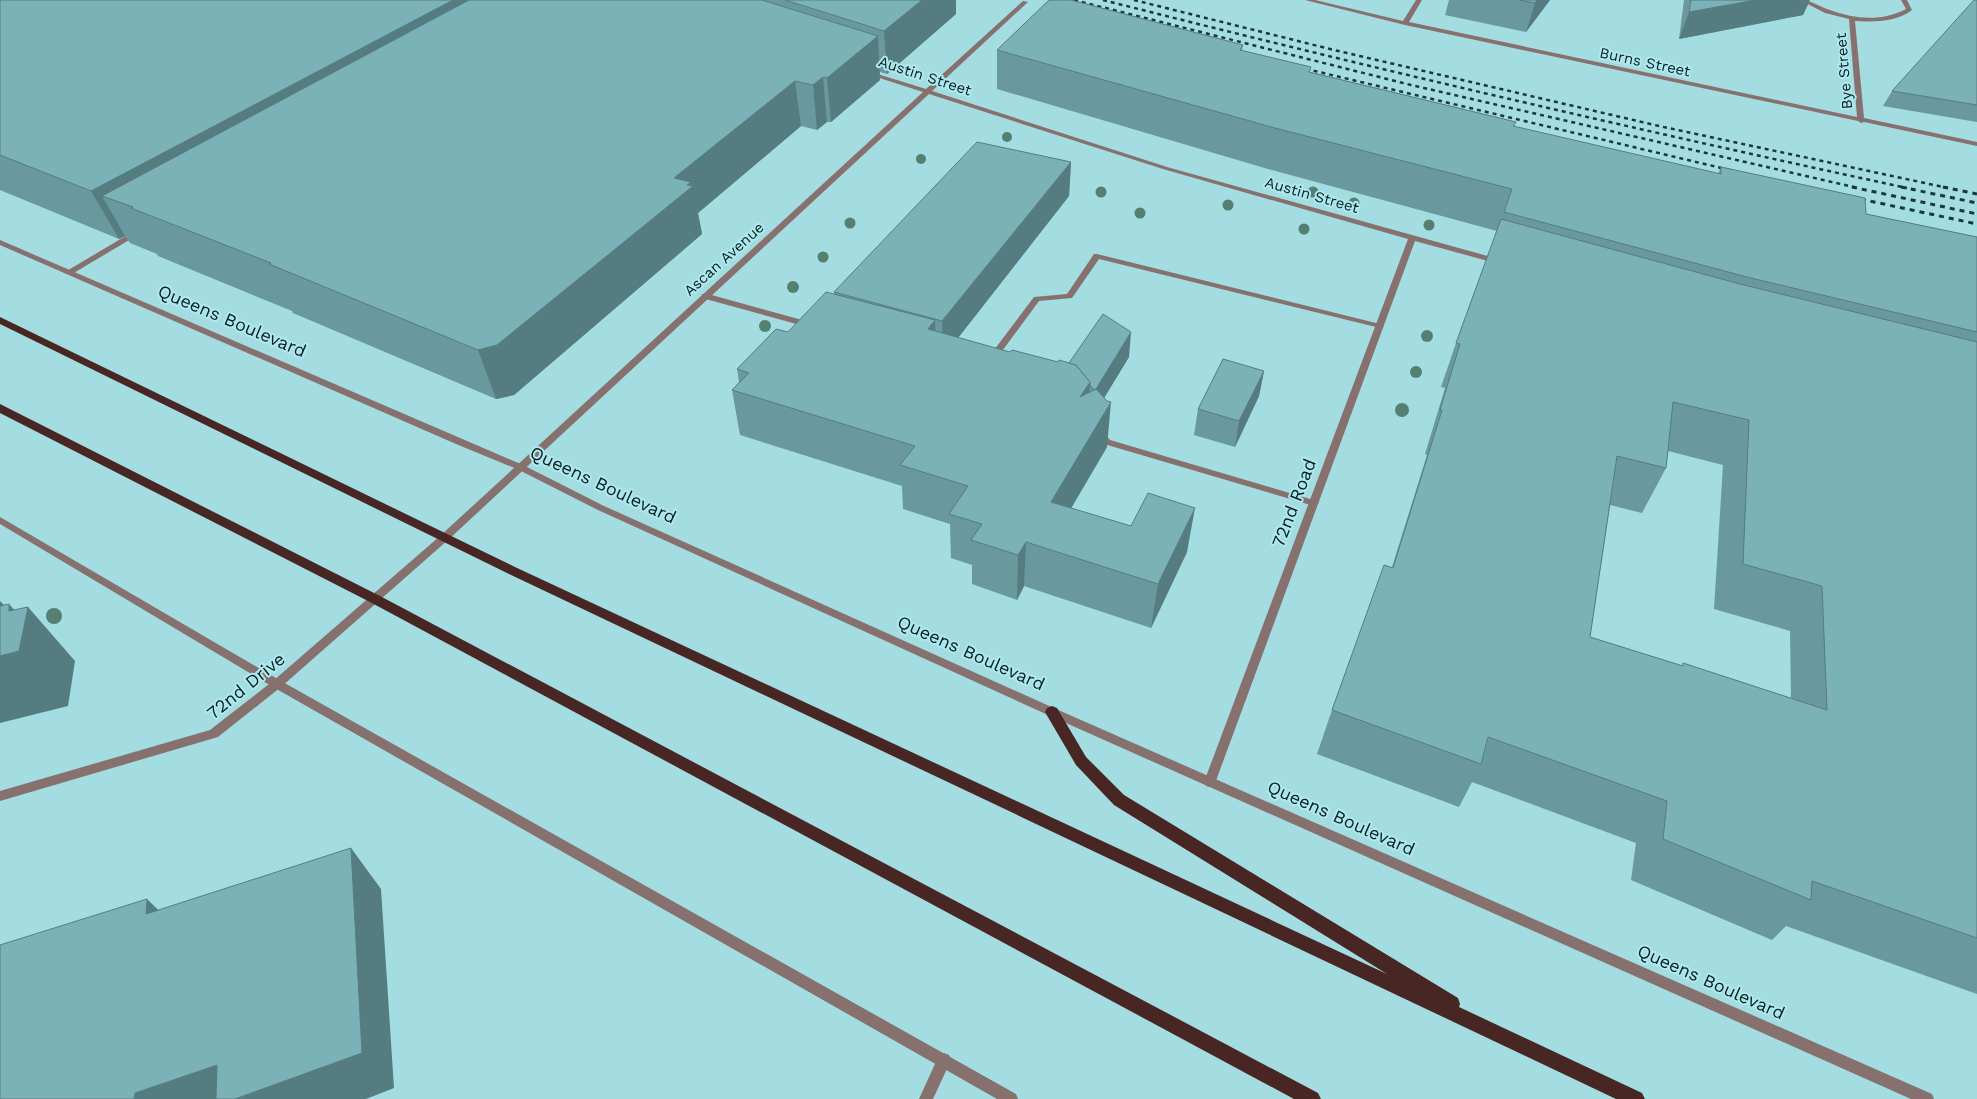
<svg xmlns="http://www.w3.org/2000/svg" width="1977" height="1099" font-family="'Work Sans',sans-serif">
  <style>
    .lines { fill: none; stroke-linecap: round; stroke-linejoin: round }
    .service { fill: #86716f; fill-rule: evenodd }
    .minor { fill: #86716f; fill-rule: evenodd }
    .tertiary { fill: #86716f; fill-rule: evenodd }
    .primary { fill: #472624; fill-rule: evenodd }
    .rail-far1 { stroke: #1c3739; stroke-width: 2.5; stroke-dasharray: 4 4; stroke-linecap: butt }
    .rail { stroke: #1c3739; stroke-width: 3; stroke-dasharray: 5 5; stroke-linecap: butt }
    .tree { fill: #558071 }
    .wall { fill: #69999e; fill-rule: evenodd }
    .shaded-wall { fill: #557d81 }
    .building { fill: #7ab2b8; stroke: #557d81; fill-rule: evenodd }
    .labels { text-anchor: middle; stroke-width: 4; stroke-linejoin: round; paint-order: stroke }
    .far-street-label { font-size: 15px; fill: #092022; stroke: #afe9ef }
    .street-label { font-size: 18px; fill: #092022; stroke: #afe9ef }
  </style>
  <rect width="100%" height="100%" fill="#a3dce1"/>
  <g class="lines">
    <g class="service">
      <polygon points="1094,254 1097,254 1380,324 1384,326 1380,328 1099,259 1072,298 1039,301 994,362 988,362 988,358 1034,297 1067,294"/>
      <polygon points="702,294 708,294 813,323 814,325 810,327 807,327 702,298"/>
      <polygon points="1100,430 1103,431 1110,440 1317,501 1319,503 1314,506 1104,444 1095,433"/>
    </g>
    <g class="minor">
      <path d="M1305 0H1315L1403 21 1416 0H1422L1409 22 1857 117 1849 19 1825 13 1800 0C1811 0 1820 7 1830 10 1855 19 1881 22 1906 9L1901 0H1907L1912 10C1896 22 1875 22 1855 21L1864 118 1977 142V146L1864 122 1861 123 1858 121 1405 25Z"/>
      <polygon points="1023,1 1028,2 932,91 1167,167 1502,260 1503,262 1499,264 1415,241 1214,786 1210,787 1206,786 1204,782 1408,239 1163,169 929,94 448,540 281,687 218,737 0,801 0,791 210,730 273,681 440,536 923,92 867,74 867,72 871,72 926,89"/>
      <polygon points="134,231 137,231 141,233 72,274 66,274 65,272"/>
      <polygon points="944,1053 949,1055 951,1060 933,1099 919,1099 939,1055"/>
    </g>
    <g class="tertiary">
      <polygon points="0,240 523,465 604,506 1056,709 1932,1094 1934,1099 1911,1099 1048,715 598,510 517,469 456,444 0,245"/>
      <polygon points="0,517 281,681 1016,1094 1018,1099 997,1099 273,687 0,524"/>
    </g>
    <g class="primary">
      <polygon points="0,317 515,567 1387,974 1114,805 1076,765 1045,712 1047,708 1052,706 1057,708 1086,757 1124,795 1458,998 1460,1004 1459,1007 1642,1093 1645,1099 1616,1099 507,573 0,324"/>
      <polygon points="0,404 380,596 1318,1093 1321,1099 1294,1099 370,602 0,413"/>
    </g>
    <g class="rail-far1">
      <polyline points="1074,0 1411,85 1858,188"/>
      <path d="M1103 0C1370 68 1638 130 1907 188"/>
      <polyline points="1134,0 1334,50 1659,126 1948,188"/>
      <polyline points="1298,67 1734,171"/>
    </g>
    <g class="rail">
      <polyline points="1852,187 1977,214"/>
      <polyline points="1901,187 1977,203"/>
      <polyline points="1943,187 1977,194"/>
      <polyline points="1851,197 1977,224"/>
    </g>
  </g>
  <g class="tree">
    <circle cx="1007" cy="137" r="5"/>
    <circle cx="921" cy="159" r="5"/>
    <circle cx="1101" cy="192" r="5.5"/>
    <circle cx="1313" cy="192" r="5.5"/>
    <circle cx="1354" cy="203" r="5.5"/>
    <circle cx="1228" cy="205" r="5.5"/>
    <circle cx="1140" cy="213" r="5.5"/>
    <circle cx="850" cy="223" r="5.5"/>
    <circle cx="1429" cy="225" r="5.5"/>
    <circle cx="1304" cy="229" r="5.5"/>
    <circle cx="823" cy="257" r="5.5"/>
    <circle cx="793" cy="287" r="6"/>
    <circle cx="765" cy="326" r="6"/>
    <circle cx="1427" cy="336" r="6"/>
    <circle cx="1416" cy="372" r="6"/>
    <circle cx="1402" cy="410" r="7"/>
    <circle cx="54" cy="616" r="8"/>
  </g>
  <g class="wall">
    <polygon points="0,0 956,0 956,14 887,74 880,72 880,80 831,122 827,122 817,130 801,126 698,213 702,234 514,395 496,399 293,313 292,311 158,256 157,254 130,243 125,236 119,239 0,190"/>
    <polygon points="1449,0 1550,0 1526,32 1445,15"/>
    <polygon points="1684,0 1810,0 1803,15 1679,39"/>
    <polygon points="1977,0 1977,122 1883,106 1892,91"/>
    <path d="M1243 45 1242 51 1311 67 1310 72 1516 122 1514 127 1718 174 1721 167 1866 214 1977 237V994L1786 926 1772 940 1631 880 1636 843 1472 782 1459 807 1317 754 1332 710 1392 567 1427 455 1425 454 1445 388 1441 387 1456 343 1497 231 1268 169 997 89V50ZM1668 451 1723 465 1714 609 1790 631 1791 698 1683 663 1682 666 1590 637 1610 505 1642 513 1666 468Z"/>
    <polygon points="1071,162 1069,196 958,338 1010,352 1058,362 1069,363 1129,357 1104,398 1107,447 1071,508 1187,552 1151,628 1024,586 1017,600 972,584 972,565 951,558 950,524 903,509 902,486 740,435 732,390 739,382 737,369 788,332 834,294 834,292"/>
    <polygon points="1264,371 1259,396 1235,447 1194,435 1198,409"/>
  </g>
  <g class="shaded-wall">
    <polygon points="453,0 541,0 133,207 102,196 125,236 119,239 91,191"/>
    <polygon points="922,0 956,0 956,14 887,74 884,31"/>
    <polygon points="1537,0 1550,0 1526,32 1535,3"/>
    <polygon points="1756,0 1810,0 1803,15 1679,39 1689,12"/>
    <polygon points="878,36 880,80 831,122 827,78"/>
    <polygon points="823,77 827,122 817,130 813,85"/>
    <polygon points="795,81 801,126 698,213 702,234 514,395 496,399 478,350 674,178"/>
    <polygon points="1071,162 1069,196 943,357 942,321"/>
    <polygon points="935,320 937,364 928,329"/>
    <polygon points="1131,332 1129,357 1093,416 1095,391"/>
    <polygon points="1264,371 1259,396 1235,447 1239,421"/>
    <polygon points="1090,382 1087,426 1080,397"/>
    <polygon points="1111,402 1107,447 1049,546 1051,502"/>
    <polygon points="1195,508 1187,552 1151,628 1158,584"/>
    <polygon points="1026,542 1024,586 1017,600 1018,555"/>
    <polygon points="0,601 9,610 9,604 25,622 28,607 75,661 68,706 0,723"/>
    <polygon points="351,848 381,889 394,1088 366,1099 134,1099 135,1093 217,1065"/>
    <polygon points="147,899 187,938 146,914"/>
  </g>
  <g class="building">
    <polygon points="0,0 453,0 91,191 0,155"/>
    <polygon points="469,0 762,0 878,36 827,78 823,77 813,85 795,81 674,178 691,182 687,185 693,186 497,345 478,350 269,264 271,263 131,208 133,207 102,196"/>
    <polygon points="785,0 922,0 884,31"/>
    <polygon points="1049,0 1071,0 1243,45 1240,50 1311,67 1309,72 1516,122 1513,126 1721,174 1721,167 1865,198 1866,214 1977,237 1977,332 1747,277 1504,212 1512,189 1275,128 997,50"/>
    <polygon points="1519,0 1537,0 1535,3"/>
    <polygon points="1691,0 1756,0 1689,12"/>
    <polygon points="1974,0 1977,0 1977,105 1892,91"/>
    <polygon points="977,142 1071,162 942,321 834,292"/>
    <path d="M1501 219 1740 284 1977 342V938L1812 881 1811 900 1663 839 1667 801 1488 737 1481 764 1332 710 1384 565 1393 568 1442 410H1440L1460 344 1456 343ZM1673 402 1749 420 1743 564 1822 586 1827 710 1683 663V666L1590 637 1617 456 1666 468Z"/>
    <polygon points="826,292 935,320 928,329 1010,352 1012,350 1058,362 1059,360 1076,365 1090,382 1080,397 1096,389 1107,401 1111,402 1051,502 1131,526 1148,493 1195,508 1158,584 1026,542 1018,555 971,540 982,524 949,514 968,486 900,465 915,446 732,390 749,373 737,369 776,329 788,332"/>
    <polygon points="1103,314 1131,332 1096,389 1094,390 1090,385 1090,382 1076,365 1069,363"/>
    <polygon points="1223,359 1264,371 1239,421 1198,409"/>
    <polygon points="9,604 9,611 28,607 19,651 0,656 0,606"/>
    <polygon points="351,848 362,1053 235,1099 216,1099 217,1065 135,1093 134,1099 0,1099 0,945 147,899 146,914"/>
  </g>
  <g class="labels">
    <g class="far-street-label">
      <text transform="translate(1645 62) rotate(12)" y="5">Burns Street</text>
      <text transform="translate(1844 71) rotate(-95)" y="5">Bye Street</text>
      <text transform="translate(925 76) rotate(18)" y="5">Austin Street</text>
      <text transform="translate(1312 195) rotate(16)" y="5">Austin Street</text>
      <text transform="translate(724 259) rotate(-42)" y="5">Ascan Avenue</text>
    </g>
    <g class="street-label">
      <text transform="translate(232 321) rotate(23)" y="6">Queens Boulevard</text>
      <text transform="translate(603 485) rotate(25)" y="6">Queens Boulevard</text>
      <text transform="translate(1294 503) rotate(-69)" y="6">72nd Road</text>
      <text transform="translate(971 653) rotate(24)" y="6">Queens Boulevard</text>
      <text transform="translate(246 686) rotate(-39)" y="6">72nd Drive</text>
      <text transform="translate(1341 818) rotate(24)" y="6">Queens Boulevard</text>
      <text transform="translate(1711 982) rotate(24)" y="6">Queens Boulevard</text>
    </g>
  </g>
</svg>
